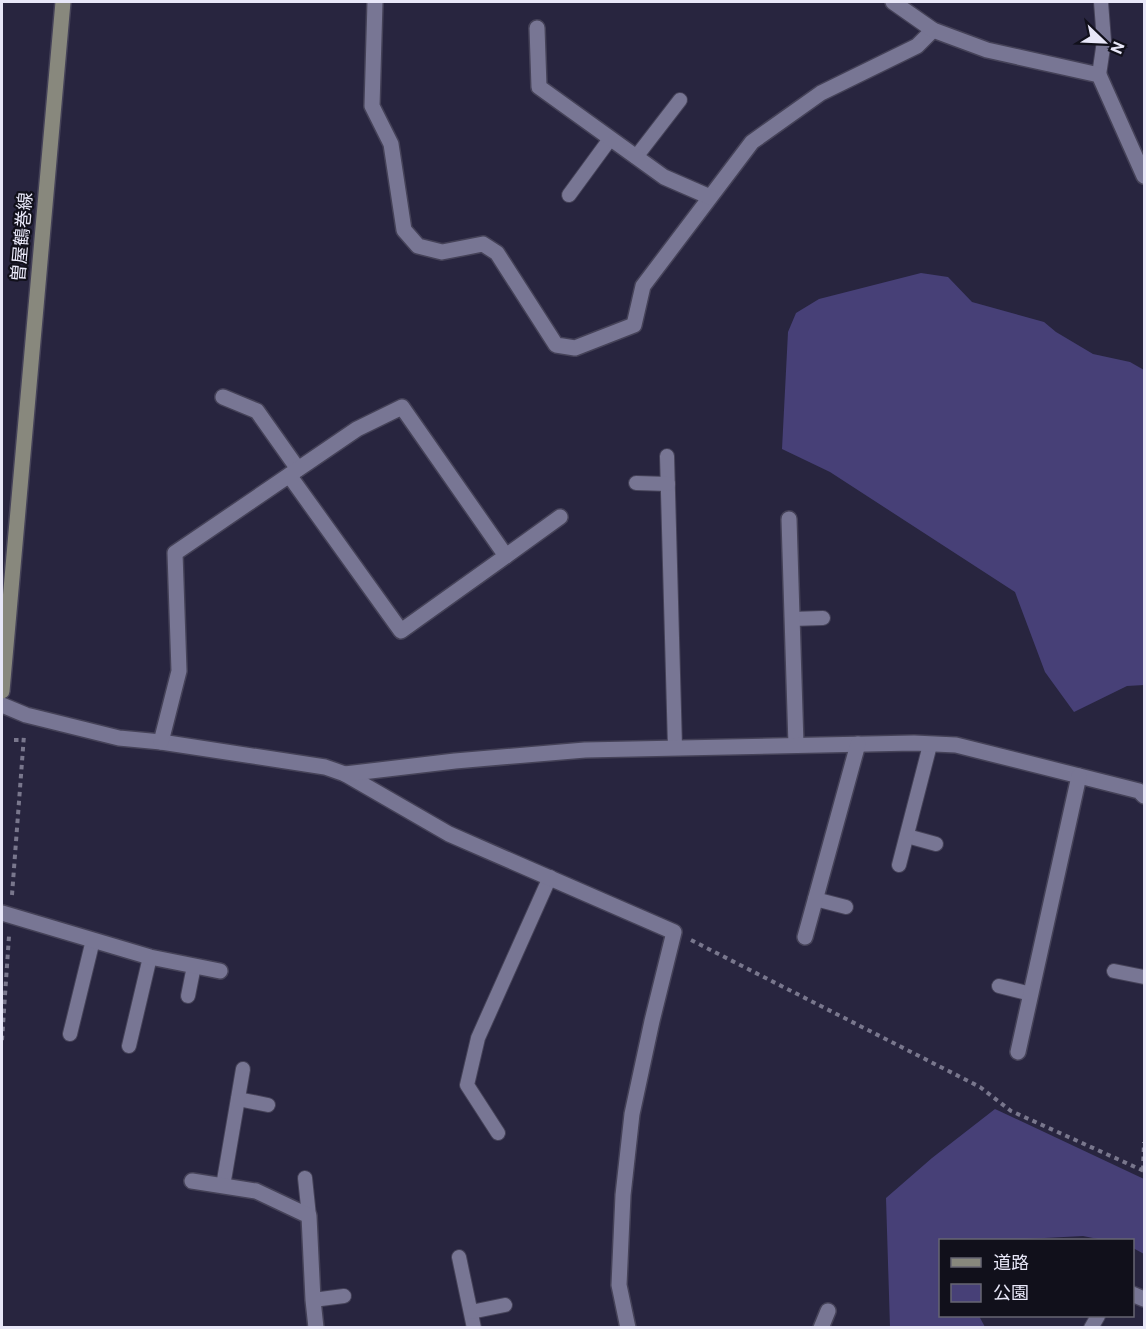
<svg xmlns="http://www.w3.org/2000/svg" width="1146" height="1329" font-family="Roboto,'Noto Sans JP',sans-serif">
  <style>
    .green { fill: #474077 }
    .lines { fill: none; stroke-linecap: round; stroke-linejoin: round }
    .lane-casing { stroke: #454258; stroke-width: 16 }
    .street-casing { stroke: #454258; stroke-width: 18 }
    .secondary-casing { stroke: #454258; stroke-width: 18 }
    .path { stroke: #79778d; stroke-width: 4; stroke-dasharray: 4.5 4.5; stroke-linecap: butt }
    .lane { stroke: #787694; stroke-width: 14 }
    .street { stroke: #787694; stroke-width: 15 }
    .secondary { stroke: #88887d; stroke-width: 15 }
    .labels { text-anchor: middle; stroke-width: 4.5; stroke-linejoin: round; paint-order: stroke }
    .street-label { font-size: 18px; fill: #e8e7f8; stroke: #11101b }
  </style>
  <rect width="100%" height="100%" fill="#28253f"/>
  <g class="green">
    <polygon points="921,273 948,277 972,302 1044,322 1056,332 1093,354 1130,362 1144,370 1144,685 1127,686 1074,712 1045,672 1015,592 830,472 782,449 788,332 796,313 819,299"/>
    <polygon points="995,1109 1144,1179 1144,1254 1133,1248 1132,1240 1103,1240 1083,1236 1009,1240 940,1240 940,1316 979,1316 985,1327 890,1327 886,1198 932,1158"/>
  </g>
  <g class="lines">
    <defs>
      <g id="lane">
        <polyline points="1099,75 1104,41 1101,2"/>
        <polyline points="636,157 680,100"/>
        <polyline points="569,195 610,139"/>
        <polyline points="667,456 675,747"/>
        <polyline points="636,483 668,484"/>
        <polyline points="792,619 823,618"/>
        <polyline points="907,836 936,844"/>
        <polyline points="899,865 930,745"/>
        <polyline points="815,899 846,907"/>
        <polyline points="1114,971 1144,977"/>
        <polyline points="999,986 1031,994"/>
        <polyline points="188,996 194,966"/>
        <polyline points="70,1034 93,940"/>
        <polyline points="129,1046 150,957"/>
        <polyline points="238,1099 268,1105"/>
        <polyline points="498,1133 467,1085 478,1038 550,877"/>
        <polyline points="305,1178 309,1216"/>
        <polyline points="223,1186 243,1069"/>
        <polyline points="459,1257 474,1328"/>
        <polyline points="313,1300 344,1296"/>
        <polyline points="471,1312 505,1305"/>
        <polyline points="1091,1328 1098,1316"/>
      </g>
      <g id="street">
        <polyline points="375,2 372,106 391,144 404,230 418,246 442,252 483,244 497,253 556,345 575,348 634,325 643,286 752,142 821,93 917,46 933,30"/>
        <polyline points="893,2 933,30 987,50 1099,75 1144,176"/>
        <polyline points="537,28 539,87 664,177 710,197"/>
        <polyline points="223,397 257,411 298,469"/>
        <polyline points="789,519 796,745"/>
        <polyline points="506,556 560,517"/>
        <polyline points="2,705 26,715 119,738 161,742 325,767 345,774 449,834 674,932 652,1021 632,1114 623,1195 619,1285 628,1328"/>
        <polyline points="161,742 179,671 175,553 357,429 402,407 506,556 401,631 289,475"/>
        <polyline points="345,774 455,761 585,750 914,743 956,745 1139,791 1144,796"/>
        <polyline points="2,913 150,957 220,971"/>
        <polyline points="805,937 858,744"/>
        <polyline points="1018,1052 1079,776"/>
        <polyline points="192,1181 256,1191 309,1216 313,1300 316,1328"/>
        <polyline points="1132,1294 1144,1299"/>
        <polyline points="821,1328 828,1311"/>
      </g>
      <polyline id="secondary" points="2,691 63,2"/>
    </defs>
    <use href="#lane" class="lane-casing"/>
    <use href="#street" class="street-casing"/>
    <use href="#secondary" class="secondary-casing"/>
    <g class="path">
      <polyline points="14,740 24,740"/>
      <polyline points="12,895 24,735"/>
      <polyline points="691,940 980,1087 1011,1111 1144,1171"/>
      <polyline points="2,1040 9,936"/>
      <polyline points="1143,1170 1144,1142"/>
    </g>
    <use href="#lane" class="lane"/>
    <use href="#street" class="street"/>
    <use href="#secondary" class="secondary"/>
  </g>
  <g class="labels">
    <g class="street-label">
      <text transform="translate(22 237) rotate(-85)" y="6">曽屋鶴巻線</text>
    </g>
  </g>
  <rect width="1146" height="1329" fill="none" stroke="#e8e7f8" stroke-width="6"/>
  <rect x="939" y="1239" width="195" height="78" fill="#11101b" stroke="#676673" stroke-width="1.5"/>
  <rect x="951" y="1258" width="30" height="9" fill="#88887d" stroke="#676673" stroke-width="1.5"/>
  <text x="993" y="1269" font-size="18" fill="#e8e7f8">道路</text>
  <rect x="951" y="1284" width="30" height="18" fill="#474077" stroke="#676673" stroke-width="1.5"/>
  <text x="993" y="1299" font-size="18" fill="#e8e7f8">公園</text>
  <g transform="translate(1104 42) rotate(113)" stroke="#11101b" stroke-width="4.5" paint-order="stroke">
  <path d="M0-4.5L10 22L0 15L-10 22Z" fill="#e8e7f8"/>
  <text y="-9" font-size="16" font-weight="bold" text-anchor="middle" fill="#e8e7f8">N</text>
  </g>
</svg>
